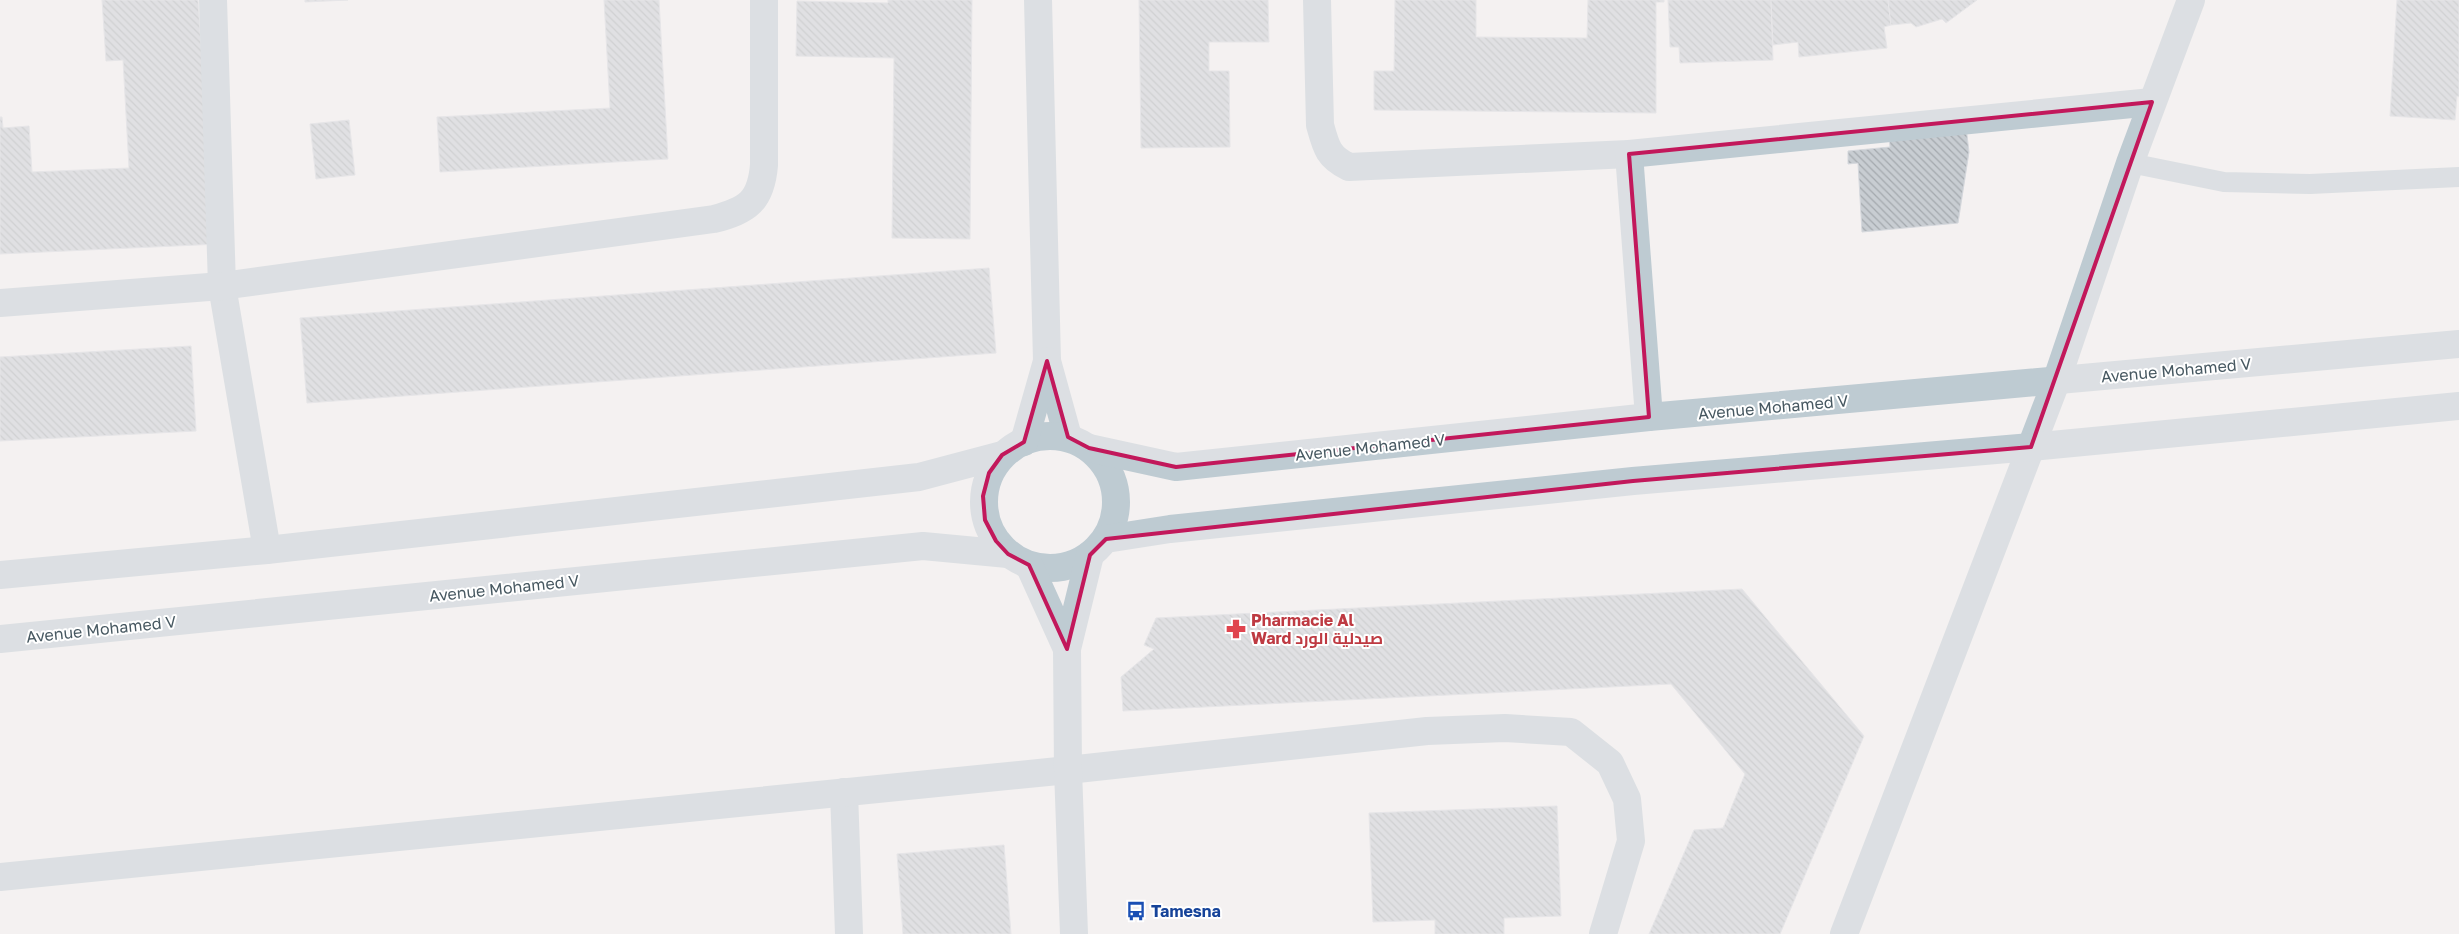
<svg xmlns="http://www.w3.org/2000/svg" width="2459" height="934" font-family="'Golos Text',Cairo,sans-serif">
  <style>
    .building { fill: url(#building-back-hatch); stroke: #d5d8dd }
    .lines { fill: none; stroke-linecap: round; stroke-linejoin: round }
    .service { stroke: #becbd2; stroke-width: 20 }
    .minor { stroke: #becbd2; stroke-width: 28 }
    .tertiary { stroke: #becbd2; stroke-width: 28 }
    .marked { fill: none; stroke: #c2185b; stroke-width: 4; stroke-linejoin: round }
    .labels { text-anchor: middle; stroke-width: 4; stroke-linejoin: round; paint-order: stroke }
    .street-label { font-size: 16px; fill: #475861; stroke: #fff }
    .health-label { font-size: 16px; font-weight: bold; fill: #be3a42; stroke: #fff; text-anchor: start }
    .transit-label { font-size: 16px; font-weight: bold; fill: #164399; stroke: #fff; text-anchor: start }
  </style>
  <defs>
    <pattern id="building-back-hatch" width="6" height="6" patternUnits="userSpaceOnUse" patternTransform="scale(1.25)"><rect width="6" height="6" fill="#c8cdd2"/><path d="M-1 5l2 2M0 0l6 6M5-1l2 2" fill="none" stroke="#a4a9ae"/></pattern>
  </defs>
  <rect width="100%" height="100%" fill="#f4f1f1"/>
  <g class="building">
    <polygon points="102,0 198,0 202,58 219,244 0,254 0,117 2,117 3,128 29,126 32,172 129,168 123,60 106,61"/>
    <polygon points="305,0 348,0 305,2"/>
    <polygon points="604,0 659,0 668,159 440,172 437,117 610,108"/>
    <polygon points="888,0 972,0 970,239 892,238 894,58 796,56 797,1 888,3"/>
    <polygon points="1139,0 1268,0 1269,42 1209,42 1209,71 1229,71 1230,147 1141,148"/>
    <polygon points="1395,0 1476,0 1476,37 1587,38 1588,0 1664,0 1664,2 1656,2 1656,113 1374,110 1374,71 1394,71"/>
    <polygon points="1668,0 1771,0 1773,60 1680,63 1679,47 1670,47"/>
    <polygon points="1771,0 1888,0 1891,25 1884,27 1887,48 1799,57 1798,42 1773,45"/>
    <polygon points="1888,0 1977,0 1946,23 1942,19 1916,27 1911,23 1891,25"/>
    <polygon points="2397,0 2459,0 2459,97 2457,96 2455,120 2390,116"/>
    <polygon points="349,120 355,175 316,179 310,124"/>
    <polygon points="1966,127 1969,152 1958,223 1862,232 1858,163 1848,164 1848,151 1890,147 1889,133"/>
    <polygon points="989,268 996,353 307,403 300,318"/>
    <polygon points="191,346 196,431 0,441 0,357"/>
    <polygon points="1742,589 1864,736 1780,934 1649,934 1694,830 1723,828 1745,774 1671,684 1123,711 1121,677 1154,649 1144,645 1156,618"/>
    <polygon points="1557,806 1561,916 1504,918 1504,934 1435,934 1435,920 1373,922 1369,813"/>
    <polygon points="1004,845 1011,934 903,934 897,854"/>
  </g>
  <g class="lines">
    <polyline class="service" points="2130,163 2224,182 2310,184 2459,177"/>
    <g class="minor">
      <polyline points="213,0 222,286 267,550"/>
      <path d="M1317 0 1320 125C1326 147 1328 157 1349 167L1629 154 2152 102"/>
      <polyline points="1629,154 1649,417"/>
      <path d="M0 303 222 286 714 219C748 210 761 201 764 165V0"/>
      <polyline points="844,792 849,934"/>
      <polyline points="0,877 1068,770 1427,731 1505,728 1571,732 1610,763 1627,799 1631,841 1603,934"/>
      <polyline points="1844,934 2056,382 2130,163 2191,0"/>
    </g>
    <g class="tertiary">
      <polyline points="1038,0 1047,361 1068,437"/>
      <circle cx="1050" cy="502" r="66"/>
      <polyline points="1024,442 1047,361"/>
      <polyline points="1089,448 1176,467 1649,417 2459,344"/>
      <polyline points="1106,539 1170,529 1633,481 2031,447 2459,406"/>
      <polyline points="1029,565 1067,649"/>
      <polyline points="0,575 267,550 919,477 1002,455"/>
      <polyline points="0,639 923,546 1008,554"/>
      <polyline points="1074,934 1068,770 1067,649 1090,555"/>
    </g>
  </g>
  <path d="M0 0H2459V934H0ZM2152 102 2031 447 1633 481 1106 539 1090 555 1067 649 1029 565 1008 554 996 541 985 520 983 496 989 473 1002 455 1024 442 1047 361 1068 437 1089 448 1176 467 1649 417 1629 154Z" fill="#f4f1f1" fill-opacity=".55" fill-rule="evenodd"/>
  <path class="marked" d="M2152 102 2031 447 1633 481 1106 539 1090 555 1067 649 1029 565 1008 554 996 541 985 520 983 496 989 473 1002 455 1024 442 1047 361 1068 437 1089 448 1176 467 1649 417 1629 154Z"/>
  <defs>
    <symbol id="pharmacy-bare" viewBox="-9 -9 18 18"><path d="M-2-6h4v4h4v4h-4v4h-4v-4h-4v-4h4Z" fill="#e0444e" stroke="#fff" stroke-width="2.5" paint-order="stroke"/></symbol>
    <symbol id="bus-bare" viewBox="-9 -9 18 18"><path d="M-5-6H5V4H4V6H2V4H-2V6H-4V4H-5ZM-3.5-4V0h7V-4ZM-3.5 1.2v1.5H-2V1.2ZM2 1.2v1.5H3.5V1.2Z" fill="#1a4fb4" stroke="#fff" stroke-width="2.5" paint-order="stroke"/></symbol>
  </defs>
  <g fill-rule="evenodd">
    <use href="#pharmacy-bare" x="1222" y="615" width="28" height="28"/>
    <use href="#bus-bare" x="1122" y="897" width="28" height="28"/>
  </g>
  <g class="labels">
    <g class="street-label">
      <text transform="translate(2176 370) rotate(-5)" y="6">Avenue Mohamed V</text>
      <text transform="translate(1773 407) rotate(-5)" y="6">Avenue Mohamed V</text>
      <text transform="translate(1370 447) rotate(-6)" y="6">Avenue Mohamed V</text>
      <text transform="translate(504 588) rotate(-6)" y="6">Avenue Mohamed V</text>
      <text transform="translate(101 629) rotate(-6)" y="6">Avenue Mohamed V</text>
    </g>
    <g class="health-label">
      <text x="1251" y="626">Pharmacie Al<tspan x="1251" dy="18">Ward صيدلية الورد</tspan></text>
    </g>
    <g class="transit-label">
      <text x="1151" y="917">Tamesna</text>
    </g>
  </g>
</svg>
